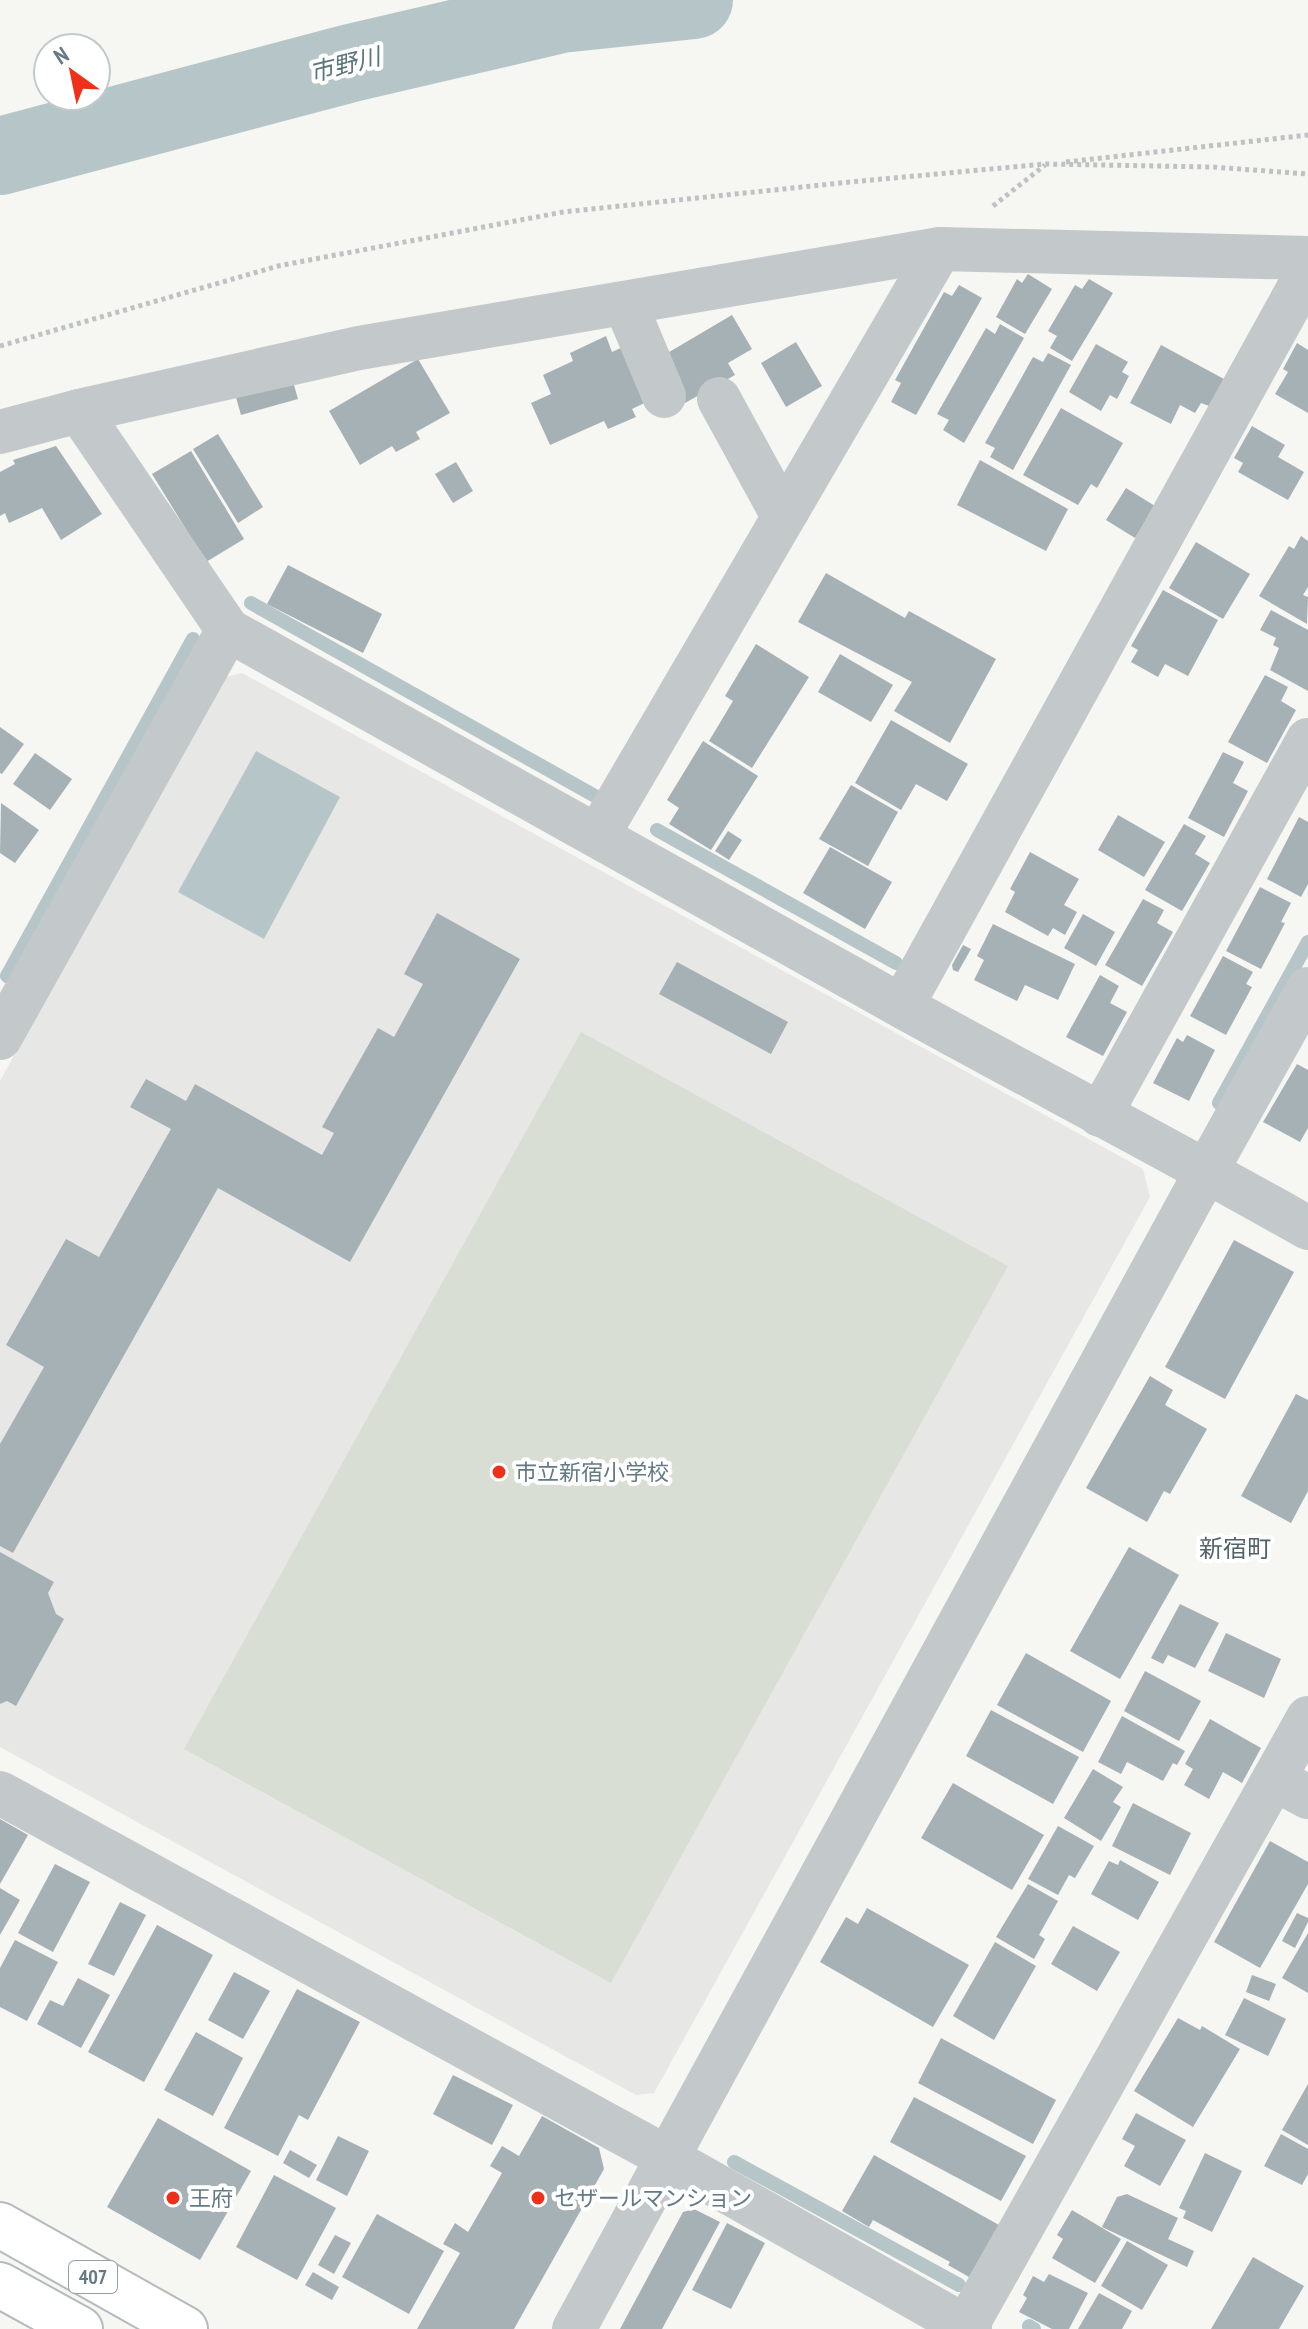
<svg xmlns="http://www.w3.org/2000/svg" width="1308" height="2329" font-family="'PT Sans Narrow','Noto Sans JP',sans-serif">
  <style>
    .built { fill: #e7e7e6 }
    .green { fill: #d8ded3 }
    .water { fill: #b6c6c8 }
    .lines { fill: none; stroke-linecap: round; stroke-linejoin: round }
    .stream { stroke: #b6c6c8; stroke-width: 14 }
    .river { stroke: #b6c6c8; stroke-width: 78 }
    .building { fill: #a6b1b6 }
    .trunk-casing { stroke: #b5babc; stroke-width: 48 }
    .path { stroke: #bfc1c3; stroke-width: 5; stroke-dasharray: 4 4; stroke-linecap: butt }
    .minor { stroke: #c3c8ca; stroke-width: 44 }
    .tertiary { stroke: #c3c8ca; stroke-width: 44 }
    .trunk { stroke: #fff; stroke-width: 44 }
    .poi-dot { fill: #ee301a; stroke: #fff; stroke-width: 3 }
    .labels { text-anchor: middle; stroke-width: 8; stroke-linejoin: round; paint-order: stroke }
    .shield { fill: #fff; stroke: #92a2aa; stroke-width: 2 }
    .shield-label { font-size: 20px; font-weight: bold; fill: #637a85 }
    .poi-label { font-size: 22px; fill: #637a85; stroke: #fff; text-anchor: start }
    .water-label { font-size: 24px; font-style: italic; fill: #5a767b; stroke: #fff }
    .neighbourhood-label { font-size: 24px; fill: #51626a; stroke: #fff }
  </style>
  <rect width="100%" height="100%" fill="#f6f6f2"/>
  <polygon class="built" points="242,673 1143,1169 1150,1197 654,2093 636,2095 0,1747 0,1081 222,678"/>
  <polygon class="green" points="581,1032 1008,1266 611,1983 184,1749"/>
  <polygon class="water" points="256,751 340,797 264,939 178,892"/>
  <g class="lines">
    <g class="stream">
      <polyline points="251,603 595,796"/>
      <polyline points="657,830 896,963"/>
      <polyline points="7,976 193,639"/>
      <polyline points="1219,1103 1308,942"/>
      <polyline points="734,2162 959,2285"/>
      <polyline points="1029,2326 1034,2329"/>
    </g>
    <polyline class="river" points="0,156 351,63 561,14 694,0"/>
  </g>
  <g class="building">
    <polygon points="1028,274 1052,289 1025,334 996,317 1017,279 1022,283"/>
    <polygon points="1089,279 1113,293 1072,361 1050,348 1057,336 1048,331 1075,285 1082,289"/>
    <polygon points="959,285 982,298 916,415 891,402 901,383 895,380 944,292 952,296"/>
    <polygon points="732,315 752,349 728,363 735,375 685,403 659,358"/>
    <polygon points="1000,324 1024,338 964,443 943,430 949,420 937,414 986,328 995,334"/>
    <polygon points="606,336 612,352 625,346 657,397 632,409 636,417 608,429 604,421 550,445 531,403 551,394 543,375 573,361 570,353"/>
    <polygon points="796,342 822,386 786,407 761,363"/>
    <polygon points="1297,343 1308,350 1308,413 1275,394 1288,372 1283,369"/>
    <polygon points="1096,344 1128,362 1122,372 1129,376 1117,399 1110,395 1101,411 1069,392"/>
    <polygon points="1161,345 1224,379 1209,406 1201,403 1195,413 1180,405 1171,424 1130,403"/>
    <polygon points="1048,353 1071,365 1013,470 990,457 995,448 985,443 1033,357 1043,362"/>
    <polygon points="418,359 450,413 416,432 420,439 396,452 392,446 360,465 329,411"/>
    <polygon points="292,378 298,399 241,415 235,394"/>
    <polygon points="1061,408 1123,443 1097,488 1091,484 1078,505 1023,475"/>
    <polygon points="1252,426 1285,445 1278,457 1304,472 1288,500 1238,472 1243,463 1234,458"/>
    <polygon points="218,434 263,507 238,523 193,449"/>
    <polygon points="56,446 102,514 61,540 42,508 9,523 5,513 0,516 0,472 15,464 13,460"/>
    <polygon points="191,451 244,539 206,562 152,474"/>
    <polygon points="980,460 1068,509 1046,551 957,505"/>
    <polygon points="456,462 473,491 453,503 435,474"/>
    <polygon points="1126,488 1155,506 1135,538 1106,520"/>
    <polygon points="1301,536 1308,541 1308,587 1303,595 1308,597 1307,624 1259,596 1289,546 1294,549"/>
    <polygon points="1196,542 1250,574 1223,619 1169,588"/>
    <polygon points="288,565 382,614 363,653 267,604"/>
    <polygon points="826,573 905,618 909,611 996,659 950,743 894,711 912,682 798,622"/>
    <polygon points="1163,590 1218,620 1188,676 1165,664 1158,677 1131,662 1138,650 1131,646"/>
    <polygon points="1271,610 1308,630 1308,691 1270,670 1279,648 1273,645 1276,638 1260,630"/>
    <polygon points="756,644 809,677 752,768 709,741 733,701 725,696"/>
    <polygon points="840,654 893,685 871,722 818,692"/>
    <polygon points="1265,675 1288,687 1281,701 1296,710 1267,763 1228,742"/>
    <polygon points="891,720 968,764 947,801 916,784 901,810 855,783"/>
    <polygon points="0,727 24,744 2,774 0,773"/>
    <polygon points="703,741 758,776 711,850 669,824 679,808 667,800"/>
    <polygon points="1223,752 1244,762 1233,783 1248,791 1224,837 1188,818"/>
    <polygon points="35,753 72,779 50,810 13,784"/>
    <polygon points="851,785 898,812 868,866 819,839"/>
    <polygon points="1,803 39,830 15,863 0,853"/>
    <polygon points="1118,815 1165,842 1144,877 1098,850"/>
    <polygon points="1299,817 1308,822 1308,884 1301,897 1267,879"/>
    <polygon points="1184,824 1206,836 1195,854 1210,863 1182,911 1145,890"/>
    <polygon points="728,831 742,840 729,860 715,851"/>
    <polygon points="830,847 892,882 865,929 803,893"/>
    <polygon points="1030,852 1079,879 1064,905 1077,912 1065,935 1053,928 1048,936 1005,912 1015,892 1010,889"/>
    <polygon points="1260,887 1291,903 1281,922 1285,923 1261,969 1226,951"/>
    <polygon points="1143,899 1164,910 1157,923 1173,932 1142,986 1105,965"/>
    <polygon points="437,913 520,959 350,1262 218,1188 13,1553 0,1546 0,1444 44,1367 6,1345 66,1239 99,1257 171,1129 130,1107 146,1079 186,1101 195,1084 322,1155 334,1133 322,1127 378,1028 394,1037 423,984 404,974"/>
    <polygon points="1083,914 1115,932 1096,966 1064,948"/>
    <polygon points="993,924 1075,964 1058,1000 1025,985 1017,1001 974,980 984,960 977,956"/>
    <polygon points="963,945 971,949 958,972 953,970 952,965"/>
    <polygon points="1223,956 1253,972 1246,984 1252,987 1226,1035 1190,1016"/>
    <polygon points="677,962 788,1022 771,1054 659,994"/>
    <polygon points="1100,975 1119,986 1110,1003 1127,1012 1103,1056 1066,1037"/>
    <polygon points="1187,1035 1215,1050 1189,1101 1153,1083 1177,1038 1183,1042"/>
    <polygon points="1297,1064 1308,1070 1308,1128 1300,1142 1263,1122"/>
    <polygon points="1234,1240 1294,1272 1225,1399 1165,1367"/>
    <polygon points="1150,1376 1173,1390 1165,1405 1207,1429 1170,1494 1164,1491 1147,1522 1086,1488"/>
    <polygon points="1296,1394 1308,1400 1308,1491 1291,1523 1241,1496"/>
    <polygon points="1129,1547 1179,1575 1120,1679 1070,1651"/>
    <polygon points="0,1552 54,1582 48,1593 56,1614 64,1619 16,1706 7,1701 0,1704"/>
    <polygon points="1180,1604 1219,1623 1195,1668 1168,1655 1163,1664 1151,1658"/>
    <polygon points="1226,1633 1281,1659 1264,1698 1208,1671"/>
    <polygon points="1026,1653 1111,1701 1083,1752 997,1705"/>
    <polygon points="1145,1671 1201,1701 1179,1741 1124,1711"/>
    <polygon points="991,1710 1079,1757 1053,1804 966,1756"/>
    <polygon points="1122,1716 1185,1751 1177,1765 1173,1763 1163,1781 1127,1762 1121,1774 1098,1762"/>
    <polygon points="1210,1719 1261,1748 1242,1783 1223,1772 1209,1799 1184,1785 1193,1769 1185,1764"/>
    <polygon points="1093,1769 1123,1787 1113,1802 1121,1807 1101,1841 1064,1818"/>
    <polygon points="953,1783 1044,1835 1012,1890 921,1838"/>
    <polygon points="1133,1803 1191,1833 1170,1875 1112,1846"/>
    <polygon points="0,1819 28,1835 0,1884"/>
    <polygon points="1058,1826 1094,1846 1075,1878 1069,1875 1058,1895 1028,1879"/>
    <polygon points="1270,1841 1308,1862 1308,1884 1260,1968 1214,1942"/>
    <polygon points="1120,1860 1159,1882 1138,1920 1091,1894 1109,1861 1118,1865"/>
    <polygon points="55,1864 90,1882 53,1952 18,1933"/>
    <polygon points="1028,1884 1058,1901 1039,1935 1045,1939 1034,1959 996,1937"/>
    <polygon points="0,1888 20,1900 0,1935"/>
    <polygon points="120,1902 146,1915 114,1976 88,1964"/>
    <polygon points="867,1908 969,1965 933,2027 820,1962 846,1917 858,1924"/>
    <polygon points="1297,1913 1308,1918 1308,1922 1295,1948 1282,1941"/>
    <polygon points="157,1925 213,1955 144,2082 88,2052"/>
    <polygon points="1073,1926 1120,1952 1097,1991 1051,1964"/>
    <polygon points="1308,1933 1308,1993 1282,1978"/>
    <polygon points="15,1940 58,1962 27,2021 0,2007 0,1968"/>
    <polygon points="995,1942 1036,1966 994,2040 953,2016"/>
    <polygon points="234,1972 270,1991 243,2039 208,2020"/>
    <polygon points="1252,1975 1276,1984 1269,2001 1246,1992"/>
    <polygon points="78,1978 110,1995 81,2048 37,2024 50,2000 63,2006"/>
    <polygon points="297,1989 360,2022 308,2120 299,2115 278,2156 224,2128"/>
    <polygon points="1244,1998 1286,2019 1268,2056 1225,2035"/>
    <polygon points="1178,2018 1200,2030 1202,2026 1240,2049 1193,2127 1134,2091"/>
    <polygon points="196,2032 243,2058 213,2116 164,2090"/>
    <polygon points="941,2038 1056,2100 1033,2144 918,2083"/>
    <polygon points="453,2075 513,2105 492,2145 433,2114"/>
    <polygon points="1308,2084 1308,2145 1282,2130"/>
    <polygon points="914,2097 1026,2156 1001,2201 890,2142"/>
    <polygon points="1136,2113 1186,2140 1160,2186 1124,2166 1135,2146 1122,2139"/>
    <polygon points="542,2116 599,2148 604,2169 514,2329 417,2329 460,2253 443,2244 455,2223 468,2232 502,2173 490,2166 502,2146 519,2156"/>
    <polygon points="158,2118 251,2171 200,2260 107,2207"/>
    <polygon points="1281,2134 1308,2149 1308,2174 1302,2185 1264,2166"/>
    <polygon points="338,2136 369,2151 347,2196 316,2180"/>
    <polygon points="290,2150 317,2165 309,2178 283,2163"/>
    <polygon points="1205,2153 1242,2171 1212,2232 1183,2218 1186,2211 1179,2208"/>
    <polygon points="874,2155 999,2225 969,2277 948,2265 950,2262 873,2220 869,2227 842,2211"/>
    <polygon points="274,2175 336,2208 297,2280 236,2247"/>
    <polygon points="1127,2194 1178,2218 1168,2239 1194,2251 1187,2267 1102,2227 1117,2197"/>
    <polygon points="694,2209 720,2222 662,2329 620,2329 683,2212"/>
    <polygon points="1072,2210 1121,2239 1095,2283 1052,2258 1063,2239 1057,2235"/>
    <polygon points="377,2214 444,2251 409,2314 342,2277"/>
    <polygon points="727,2223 765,2243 731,2309 692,2290"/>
    <polygon points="335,2235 351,2243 334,2274 318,2265"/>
    <polygon points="1127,2241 1168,2265 1142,2310 1101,2286"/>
    <polygon points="1253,2257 1304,2286 1279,2329 1211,2329"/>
    <polygon points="313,2272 339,2287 332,2300 305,2285"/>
    <polygon points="1049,2274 1088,2293 1069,2329 1052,2329 1019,2312 1027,2298 1023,2295 1033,2276 1044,2282"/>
    <polygon points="1099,2293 1132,2311 1122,2329 1078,2329"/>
  </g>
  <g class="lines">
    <defs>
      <g id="trunk">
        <polyline points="0,2225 185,2329"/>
        <polyline points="0,2285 80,2329"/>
      </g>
    </defs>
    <use href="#trunk" class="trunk-casing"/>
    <g class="path">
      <polyline points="1066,162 1308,135"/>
      <polyline points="993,206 1045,165"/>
      <polyline points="0,346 278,266 563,212 850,182 1045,164 1212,167 1308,174"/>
    </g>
    <g class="minor">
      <polyline points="625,303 664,396"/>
      <polyline points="719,399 777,505 788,510"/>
      <polyline points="0,432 79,411 359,348 940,249 1308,258"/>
      <polyline points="598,835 940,249"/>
      <polyline points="902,1006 1308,271"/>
      <polyline points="0,1038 228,630 79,411"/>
      <polyline points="1100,1115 1308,740"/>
      <polyline points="1207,1170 1308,989"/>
      <polyline points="1274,1779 1308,1797"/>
      <polyline points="0,1793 666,2157 970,2329"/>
      <polyline points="966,2327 1308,1718"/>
    </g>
    <g class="tertiary">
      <path d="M228 630C454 755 679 883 905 1008 1039 1082 1175 1152 1308 1228"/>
      <polyline points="574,2329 1207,1170"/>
    </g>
    <use href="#trunk" class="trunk"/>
  </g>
  <g class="poi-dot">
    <circle cx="499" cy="1472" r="8"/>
    <circle cx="173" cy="2198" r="8"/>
    <circle cx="538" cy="2198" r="8"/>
  </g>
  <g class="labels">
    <rect class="shield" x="69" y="2261" width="48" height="32" rx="6"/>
    <g class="shield-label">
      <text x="93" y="2284">407</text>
    </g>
    <g class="poi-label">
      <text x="515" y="1480">市立新宿小学校</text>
      <text x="189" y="2206">王府</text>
      <text x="554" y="2206">セザールマンション</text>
    </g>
    <g class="water-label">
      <text transform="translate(345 65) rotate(-14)" y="8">市野川</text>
    </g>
    <g class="neighbourhood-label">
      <text x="1235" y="1557">新宿町</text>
    </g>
  </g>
  <g transform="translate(72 72) rotate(327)"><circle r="38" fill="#ffffff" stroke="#c1cace" stroke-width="2"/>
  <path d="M0-6L14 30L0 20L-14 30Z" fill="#ee301a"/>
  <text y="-12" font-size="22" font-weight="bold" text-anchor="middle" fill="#637a85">N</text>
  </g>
</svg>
